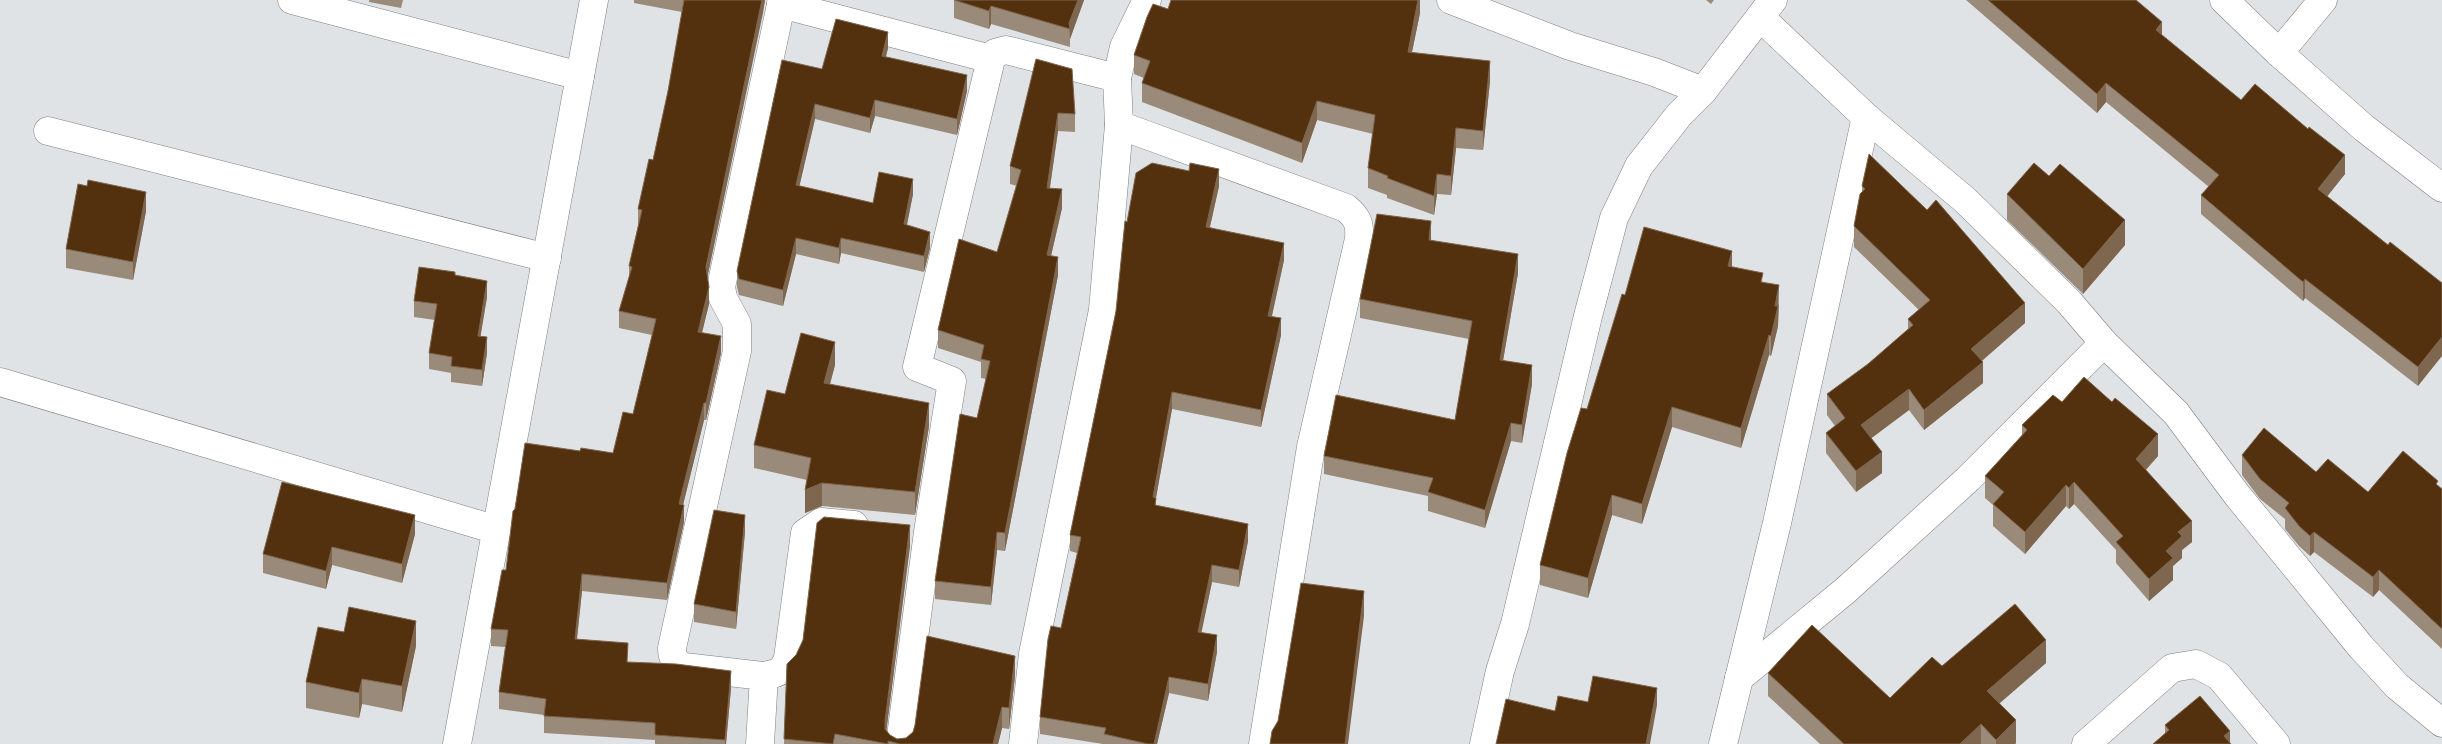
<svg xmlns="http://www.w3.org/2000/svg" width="2442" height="744" font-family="'Sofia Sans Condensed',sans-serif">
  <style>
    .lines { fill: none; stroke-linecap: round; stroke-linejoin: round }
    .street-casing { stroke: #7d8083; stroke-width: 29 }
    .street { stroke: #fff; stroke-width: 28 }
    .wall { fill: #9a8a7a }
    .shaded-wall { fill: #7e664f }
    .building { fill: #54310e; stroke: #7e664f }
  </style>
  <rect width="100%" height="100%" fill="#e0e3e6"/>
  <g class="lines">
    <defs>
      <g id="street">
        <polyline points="292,0 580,76"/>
        <polyline points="1451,0 1570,46 1654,72 1703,91 1773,0"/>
        <polyline points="2224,0 2279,53 2364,128 2442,188"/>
        <polyline points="781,4 991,59"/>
        <polyline points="1761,18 1866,117 1965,200 2069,302 2104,343 2176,413 2237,495 2361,647 2397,686 2442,723"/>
        <polyline points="2279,53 2323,0"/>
        <path d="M1119 125 1346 208C1358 218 1360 224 1359 239L1311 447 1263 744"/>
        <polyline points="48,131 547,258"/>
        <polyline points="0,382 497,530"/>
        <path d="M764 676C778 673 783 672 788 658L805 533 821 522 854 525"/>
        <polyline points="1739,678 1846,590 1968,479 2104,343"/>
        <polyline points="457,744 594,0"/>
        <path d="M760 744 764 676 684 667C675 662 672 658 672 648L737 351V324L723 298 721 287 782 0"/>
        <polyline points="900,744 928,532 952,381 917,367 991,59 995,53 1006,50 1117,78"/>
        <polyline points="1023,744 1033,654 1103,310 1119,125 1117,78 1124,47 1147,0"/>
        <polyline points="1484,744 1500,671 1515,624 1588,316 1614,218 1639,166 1679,115 1703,91"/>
        <polyline points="1723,744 1777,523 1866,117"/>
        <polyline points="2086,744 2172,668 2196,664 2219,676 2276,744"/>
      </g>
    </defs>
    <use href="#street" class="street-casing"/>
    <use href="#street" class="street"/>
  </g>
  <g class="wall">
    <polygon points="369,0 403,0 401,8 369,2"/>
    <polygon points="634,0 765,0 707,277 709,304 702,332 721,353 706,420 704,420 683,505 684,522 667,600 582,591 577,639 628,662 731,688 726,744 655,744 655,740 544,733 544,715 499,709 499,692 505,647 491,646 491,629 506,570 580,451 613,453 633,414 652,335 619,328 619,311 629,279 629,266 638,226 638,209 653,160 668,91 682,12 634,3"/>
    <polygon points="954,0 1084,0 1070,39 1070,47 991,24 989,29 954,18"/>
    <polygon points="1420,0 1420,13 1412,52 1490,81 1483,150 1456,148 1451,195 1437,194 1434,215 1387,198 1387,195 1368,188 1368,168 1373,134 1317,120 1302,163 1142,102 1142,83 1144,78 1134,74 1134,55 1168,9"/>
    <polygon points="1706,0 1714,0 1711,4"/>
    <polygon points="1966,0 2136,0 2162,35 2241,100 2345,174 2327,196 2388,245 2442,283 2418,386 2305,298 2303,301 2201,214 2201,195 2209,187 2106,102 2097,113"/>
    <polygon points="888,48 886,57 967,91 957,135 875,116 870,133 815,119 799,186 873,203 913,194 907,225 930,248 924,272 841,253 839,264 796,254 783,306 739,295 737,287 737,271 822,69"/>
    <polygon points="1036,59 1075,114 1075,132 1058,131 1050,188 1062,208 1051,256 1058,275 1005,551 997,550 991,605 935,599 935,581 977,418 986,379 981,378 981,362 938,348 938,330 997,252 1017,186 1010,184 1010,166"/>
    <polygon points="87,186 146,211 133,280 66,268 66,249"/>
    <polygon points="1219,186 1210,227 1284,260 1272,316 1281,335 1261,427 1172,409 1156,498 1156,506 1248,541 1239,587 1212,582 1201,632 1217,652 1208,701 1169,693 1157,744 1103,744 1040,734 1040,717 1061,628 1077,553 1070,551 1070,535 1116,311 1127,222"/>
    <polygon points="1862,186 2025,323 1982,361 1983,383 1924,430 1909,410 1871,438 1882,473 1856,492 1826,453 1826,433 1835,426 1827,415 1827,394 1868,364 1908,329 1908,319 1919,310 1854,247 1854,226 1862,193"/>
    <polygon points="2007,194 2125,245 2083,294 2007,220"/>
    <polygon points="1431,240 1518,273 1503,361 1532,384 1522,443 1511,441 1485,528 1428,511 1428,496 1324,474 1324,456 1455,420 1469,339 1360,318 1360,299"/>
    <polygon points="1732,267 1763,282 1779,305 1778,326 1771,356 1769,355 1741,448 1672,427 1642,524 1612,515 1588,598 1540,585 1540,565 1625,295"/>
    <polygon points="455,276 487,297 480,336 487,353 482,386 451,382 451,373 429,369 429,353 435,320 414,317 414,301"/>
    <polygon points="835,365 830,384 929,426 915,515 822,506 805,513 807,480 754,468 754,445 785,394"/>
    <polygon points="2062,402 2158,456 2146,470 2192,542 2182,550 2182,558 2173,566 2173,580 2149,601 2116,563 2116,550 2074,504 2069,509 2066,506 2025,554 1993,526 1993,505 1985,498 1985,476 2022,435 2022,425"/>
    <polygon points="2242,455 2316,472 2368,492 2438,486 2442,489 2442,649 2379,590 2373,597 2314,552 2310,556 2299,546 2285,529 2285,519 2260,499 2242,475"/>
    <polygon points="745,532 736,629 694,622 694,604"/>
    <polygon points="415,534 402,583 332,565 326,589 263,573 263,554"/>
    <polygon points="910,546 886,730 890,735 897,739 906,738 1015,676 1009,729 1002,728 998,744 784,744 787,664"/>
    <polygon points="344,632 416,646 402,712 362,704 359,718 306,708 306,682"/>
    <polygon points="2046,663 2000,703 2016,743 2015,744 1820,744 1768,696 1768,673 1890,698 1942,666"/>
    <polygon points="2165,725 2230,743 2165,734"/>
  </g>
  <g class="shaded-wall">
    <polygon points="762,0 765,0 763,13 706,284 706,267"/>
    <polygon points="1078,0 1084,0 1070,39 1069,23"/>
    <polygon points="1418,0 1420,0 1420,13 1408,71 1408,52"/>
    <polygon points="991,6 991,24 989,29 989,11"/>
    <polygon points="2162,22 2162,41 2156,30"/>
    <polygon points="888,32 888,48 882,71 882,56"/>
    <polygon points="1490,61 1490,81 1483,150 1483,131"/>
    <polygon points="967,75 967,91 957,135 957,119"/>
    <polygon points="2106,83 2106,102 2097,113 2097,94"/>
    <polygon points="875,100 875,116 870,133 870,118"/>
    <polygon points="1317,101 1317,120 1302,163 1302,143"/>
    <polygon points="815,104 815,119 796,201 796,185"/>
    <polygon points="1058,113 1058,131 1047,206 1047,188"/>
    <polygon points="1456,128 1456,148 1451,195 1451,176"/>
    <polygon points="2345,155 2345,174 2318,208 2318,189"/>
    <polygon points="1219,169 1219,186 1206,244 1206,227"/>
    <polygon points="1437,174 1437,194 1434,215 1434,196"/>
    <polygon points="913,179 913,194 904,239 904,224"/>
    <polygon points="1062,189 1062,208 1047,273 1047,255"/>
    <polygon points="146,192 146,211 133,280 133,262"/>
    <polygon points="2125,220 2125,245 2083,294 2083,269"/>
    <polygon points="1431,221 1431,239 1429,258 1429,240"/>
    <polygon points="930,232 930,248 924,272 924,256"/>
    <polygon points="796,238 796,254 783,306 783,290"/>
    <polygon points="841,238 841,253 839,264 839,248"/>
    <polygon points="1284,243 1284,260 1268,333 1268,316"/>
    <polygon points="1732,251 1732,270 1728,266"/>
    <polygon points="1518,254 1518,273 1500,378 1500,360"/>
    <polygon points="1058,257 1058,275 1005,551 1005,533"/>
    <polygon points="2305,279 2305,298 2303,301 2303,282"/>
    <polygon points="487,281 487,297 478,352 478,336"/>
    <polygon points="1779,285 1778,326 1771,356 1771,336 1775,306"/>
    <polygon points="709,287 709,304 698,349 698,332"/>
    <polygon points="2025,303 2025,323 1971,370 1971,349"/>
    <polygon points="1281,318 1281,335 1261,427 1261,410"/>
    <polygon points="1769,335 1769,355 1741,448 1741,428"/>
    <polygon points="721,336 721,353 706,420 706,403"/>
    <polygon points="487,337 487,353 482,386 482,370"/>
    <polygon points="2442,337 2442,356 2418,386 2418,367"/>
    <polygon points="835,342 835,365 824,406 824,383"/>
    <polygon points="1983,362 1983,383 1924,430 1924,410"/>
    <polygon points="1532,365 1532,384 1522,443 1522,425"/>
    <polygon points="1909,389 1909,410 1861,446 1861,425"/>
    <polygon points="1172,392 1172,409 1153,514 1153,497"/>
    <polygon points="704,403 704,420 679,521 679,504"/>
    <polygon points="929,403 929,426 915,515 915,492"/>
    <polygon points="1672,407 1672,427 1642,524 1642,504"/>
    <polygon points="1511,423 1511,441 1485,528 1485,510"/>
    <polygon points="2158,434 2158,456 2136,480 2136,459"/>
    <polygon points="1882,452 1882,473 1856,492 1856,471"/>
    <polygon points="2074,482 2074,504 2069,509 2069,488"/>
    <polygon points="822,483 822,506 805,513 805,490"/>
    <polygon points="2066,485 2066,506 2025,554 2025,532"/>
    <polygon points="1612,495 1612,515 1588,598 1588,578"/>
    <polygon points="684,505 684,522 667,600 667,583"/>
    <polygon points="415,515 415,534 402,583 402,564"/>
    <polygon points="745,515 745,532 736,629 736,612"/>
    <polygon points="2192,521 2192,542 2182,550 2182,558 2173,566 2173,580 2149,601 2149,579 2166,551 2178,532"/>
    <polygon points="1248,524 1248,541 1239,587 1239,570"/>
    <polygon points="910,525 910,546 885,742 885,721"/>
    <polygon points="997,532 997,550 991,605 991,587"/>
    <polygon points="2314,532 2314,552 2310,556 2310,536"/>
    <polygon points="332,547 332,565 326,589 326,571"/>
    <polygon points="1212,565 1212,582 1198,649 1198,632"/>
    <polygon points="2379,570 2379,590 2373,597 2373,577"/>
    <polygon points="582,574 582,591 575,656 575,639"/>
    <polygon points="1364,591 1364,616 1348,744 1345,744"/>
    <polygon points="416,621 416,646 402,712 402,686"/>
    <polygon points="1217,635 1217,652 1208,701 1208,684"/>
    <polygon points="2046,640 2046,663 1987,714 1987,691"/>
    <polygon points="1015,656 1015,676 1009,729 1009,708"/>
    <polygon points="731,671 731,688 726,744 725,744"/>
    <polygon points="1169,677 1169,693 1157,744 1154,744"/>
    <polygon points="362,679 362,704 359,718 359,693"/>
    <polygon points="1657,688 1657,705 1650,744 1646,744"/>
    <polygon points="1002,707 1002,728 998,744 993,744"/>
    <polygon points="2016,720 2016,743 2015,744 1996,744 1996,740"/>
    <polygon points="1981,724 1981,744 1960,744"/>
    <polygon points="2230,731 2230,744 2224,736"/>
  </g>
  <g class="building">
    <polygon points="684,0 762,0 706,267 709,287 698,332 721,336 706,403 704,403 679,504 684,505 667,583 582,574 575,639 628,643 627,662 676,664 731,671 725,740 655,735 655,723 544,716 546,699 499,692 508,630 491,629 502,570 506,570 513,511 515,509 525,443 580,451 581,448 613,453 623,412 633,414 656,319 619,311 632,267 629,266 642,210 638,209 649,159 653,160 668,91"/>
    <polygon points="954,0 1078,0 1069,23 1070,29 991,6 989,11"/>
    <polygon points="1171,0 1418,0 1408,52 1490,61 1483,131 1456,128 1451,176 1437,174 1434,196 1387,178 1388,176 1368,168 1375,115 1317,101 1302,143 1142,83 1150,61 1134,55 1147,17 1153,4 1168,9"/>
    <polygon points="1988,0 2136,0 2162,22 2156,30 2241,100 2255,84 2308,129 2309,127 2345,155 2318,189 2388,245 2390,242 2442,283 2442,337 2418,367 2305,279 2303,282 2201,195 2219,175 2106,83 2097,94"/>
    <polygon points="836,19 888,32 882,56 967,75 957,119 875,100 870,118 815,104 796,185 873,203 879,172 913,179 904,224 930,232 924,256 841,238 839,248 796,238 783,290 739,279 737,271 782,60 822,69"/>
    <polygon points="1036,59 1072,69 1075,114 1058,113 1047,188 1062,189 1047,255 1058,257 1005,533 997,532 991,587 935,581 960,414 977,418 990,361 981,359 984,345 938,330 959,239 997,252 1021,170 1010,166"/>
    <polygon points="1869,154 1927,210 1936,200 2025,303 1971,349 1983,362 1924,410 1909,389 1861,425 1882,452 1856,471 1826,433 1845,418 1827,394 1868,364 1913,325 1908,319 1930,300 1854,226 1860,194 1865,189 1862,186"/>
    <polygon points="1152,163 1189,171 1190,163 1219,169 1206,227 1284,243 1268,316 1281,318 1261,410 1172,392 1153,497 1156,498 1155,505 1248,524 1239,570 1212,565 1198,632 1217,635 1208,684 1169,677 1154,744 1148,744 1104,734 1106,728 1040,717 1048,639 1051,626 1061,628 1081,537 1070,535 1116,311 1125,221 1127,222 1136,173"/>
    <polygon points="2034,163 2049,176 2060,164 2125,220 2083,269 2007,194"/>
    <polygon points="88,180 146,192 133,262 66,249 78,184 87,186"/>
    <polygon points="1377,214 1431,221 1429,240 1518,254 1500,360 1532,365 1522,425 1511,423 1485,510 1428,492 1433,478 1324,456 1336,395 1455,420 1472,321 1360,299"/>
    <polygon points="1644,227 1732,251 1728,266 1763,273 1761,282 1779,285 1775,306 1778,306 1771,336 1769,335 1741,428 1672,407 1642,504 1612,495 1588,578 1540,565 1567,453 1581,408 1587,409 1622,294 1625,295"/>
    <polygon points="419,267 455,272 455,275 487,281 478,336 487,337 482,370 451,366 452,357 429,353 437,304 414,301"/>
    <polygon points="801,333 835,342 824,383 929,403 915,492 822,483 805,490 811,458 754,445 767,390 785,394"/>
    <polygon points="2084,377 2112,402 2115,398 2158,434 2136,459 2192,521 2178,532 2182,536 2166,551 2173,558 2149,579 2116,542 2123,536 2074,482 2069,488 2066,485 2025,532 1993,504 2004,492 1985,476 2027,430 2022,425 2053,395 2062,402"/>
    <polygon points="2264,428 2316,472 2328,459 2368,492 2403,451 2438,481 2436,484 2442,489 2442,629 2379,570 2373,577 2314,532 2310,536 2299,526 2285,508 2289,503 2260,479 2242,455"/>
    <polygon points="282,482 415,515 402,564 332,547 326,571 263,554"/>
    <polygon points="714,510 745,515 736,612 694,604"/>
    <polygon points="824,517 910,525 885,721 885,729 890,735 897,739 906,738 913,732 915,725 927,636 1015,656 1009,708 1002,707 993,744 900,744 888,741 888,744 835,734 833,744 784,739 787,664 796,655 803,640 817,523"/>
    <polygon points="1301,583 1364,591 1345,744 1270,744 1272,731 1278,721"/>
    <polygon points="2015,604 2046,640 1987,691 2016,720 1996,740 1981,724 1960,744 1844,744 1768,673 1812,625 1890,698 1932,657 1942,666"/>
    <polygon points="349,607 416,621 402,686 362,679 359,693 306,682 318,627 344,632"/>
    <polygon points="1593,676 1657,688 1646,744 1496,744 1506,699 1555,711 1558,696 1588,702"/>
    <polygon points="2200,696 2230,731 2224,736 2231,744 2153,744 2169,730 2165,725"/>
  </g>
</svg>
